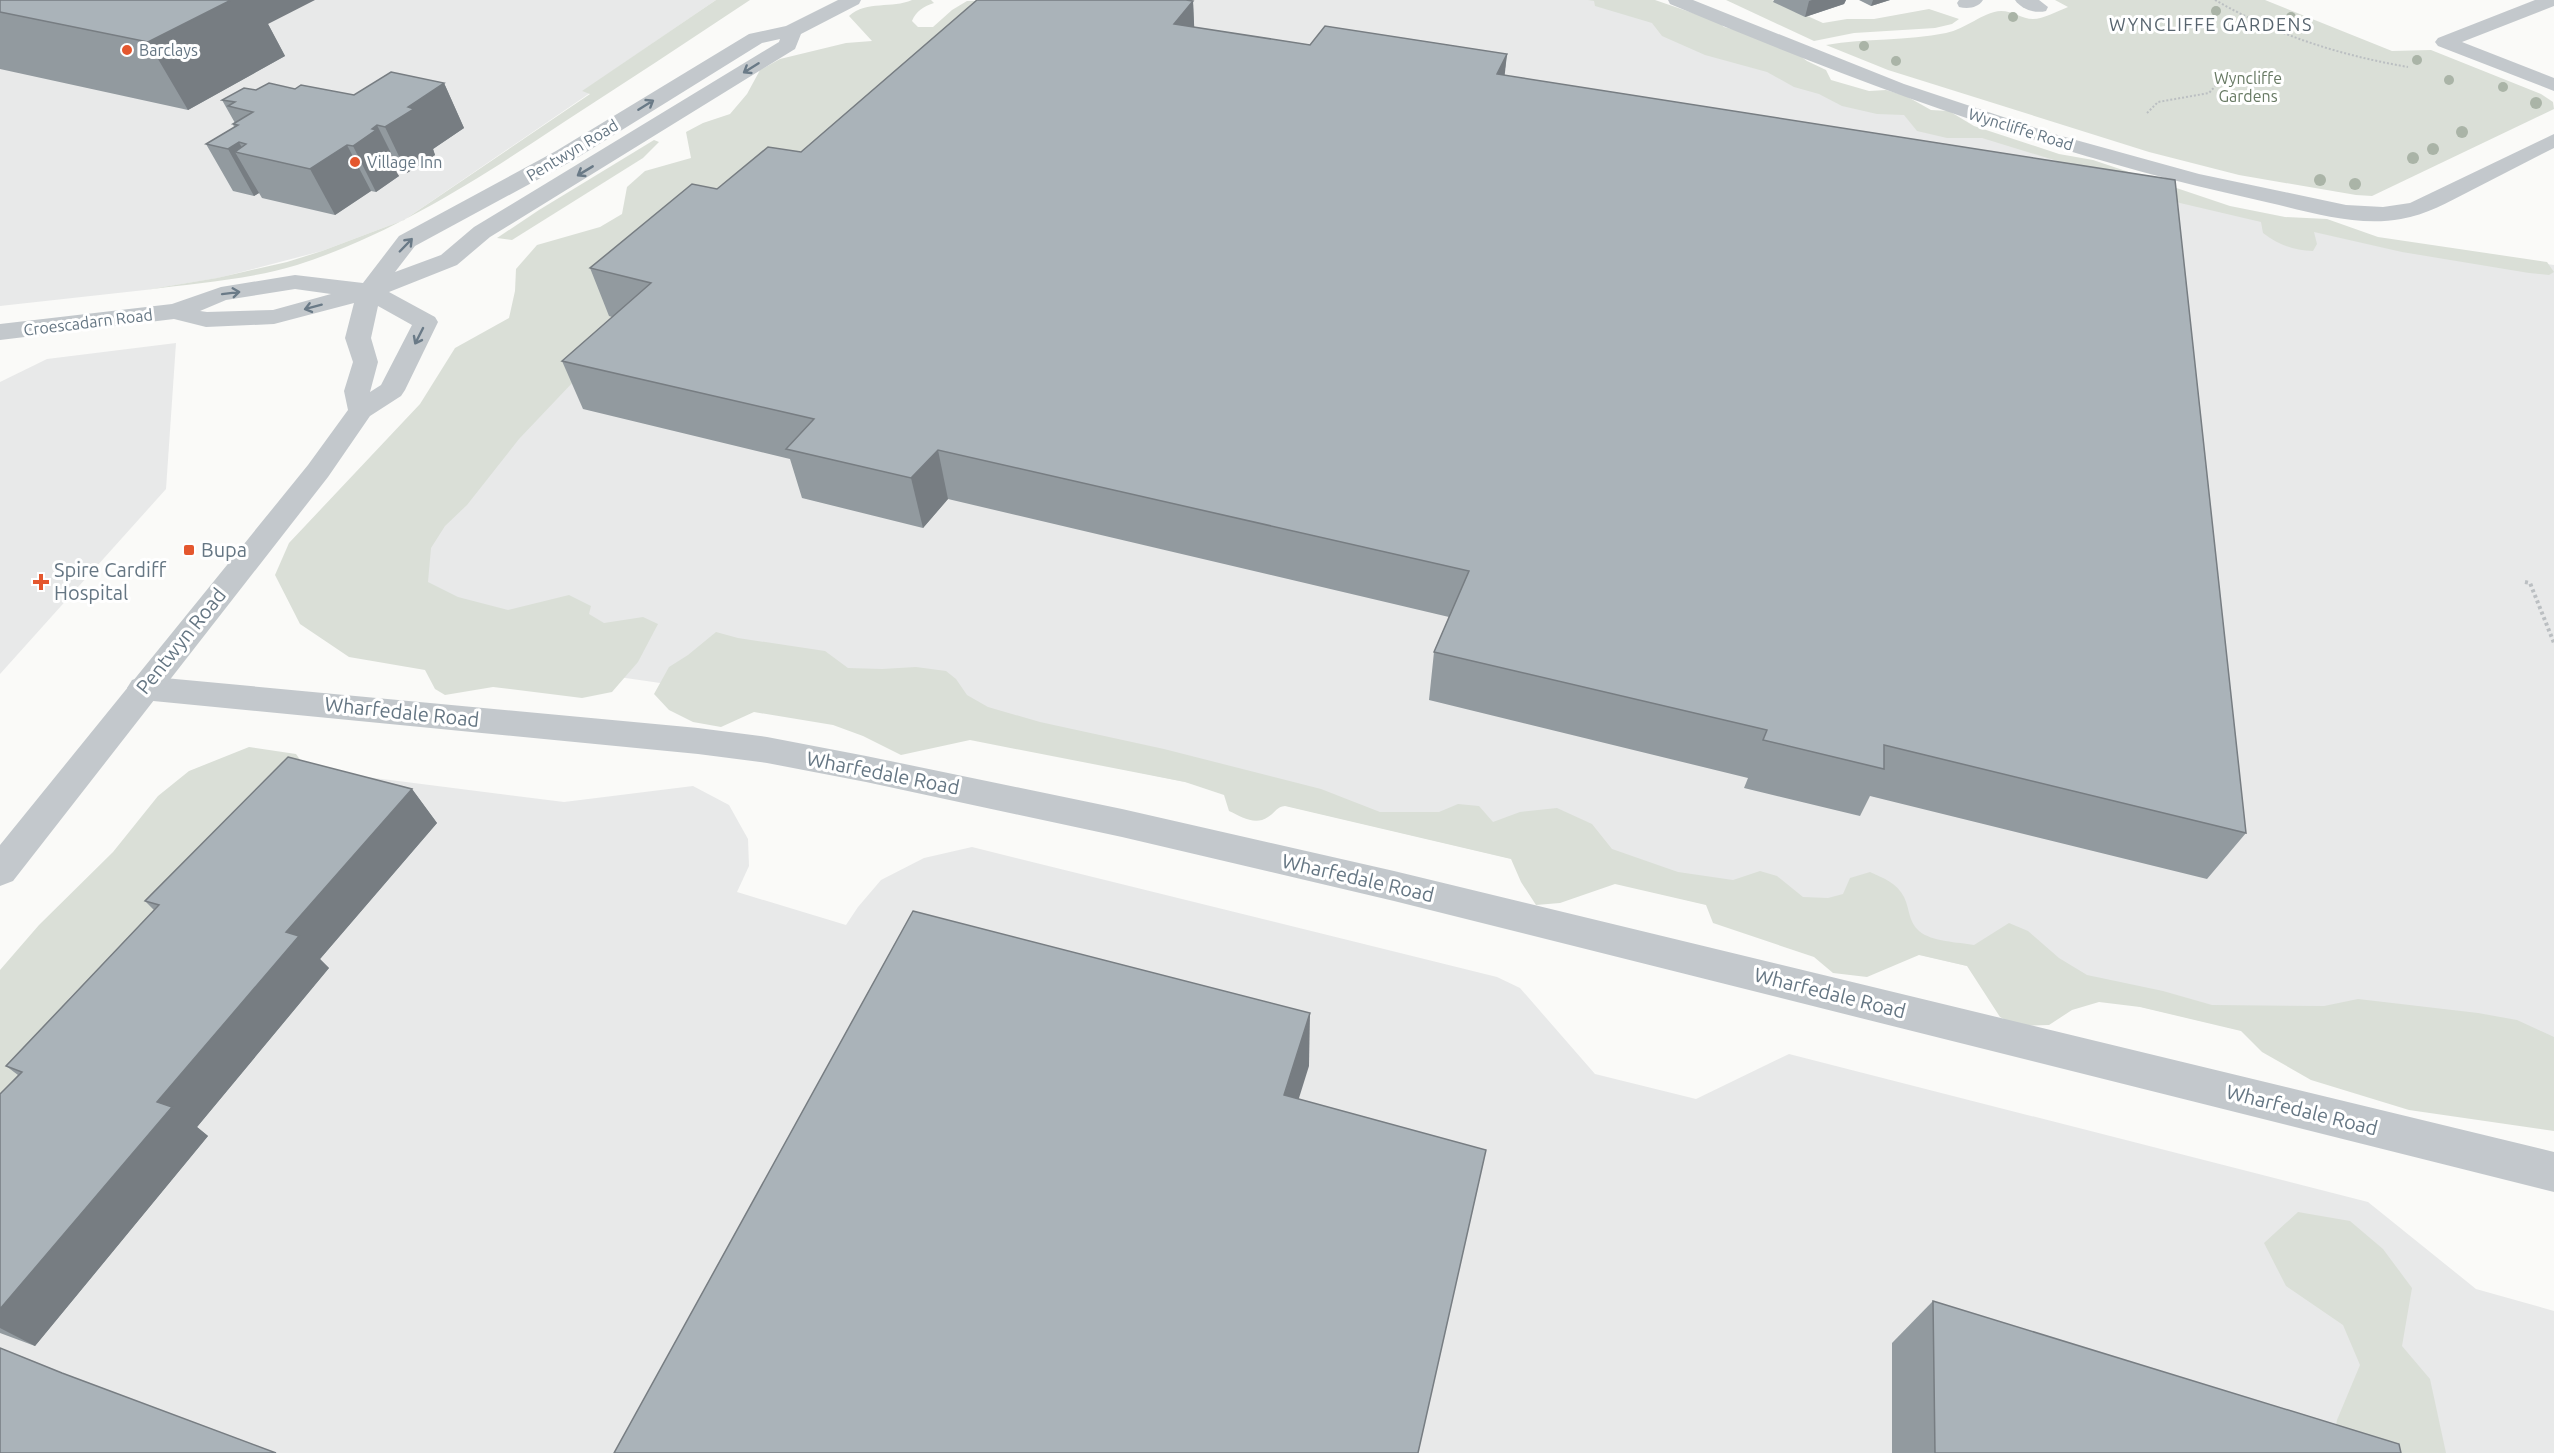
<svg xmlns="http://www.w3.org/2000/svg" width="2554" height="1453" font-family="Ubuntu,sans-serif">
  <style>
    .built { fill: #e8e9e9 }
    .green { fill: #dadfd7 }
    .lines { fill: none; stroke-linecap: round; stroke-linejoin: round }
    .path-far1 { stroke: #bbbfc2; stroke-width: 2; stroke-dasharray: 2 2; stroke-linecap: butt }
    .path { stroke: #bbbfc2; stroke-width: 4; stroke-dasharray: 3 3; stroke-linecap: butt }
    .minor { fill: #c3c8cc; fill-rule: evenodd }
    .tertiary { fill: #c3c8cc; fill-rule: evenodd }
    .tree { fill: #aab4a7 }
    .wall { fill: #929a9f }
    .shaded-wall { fill: #777d82 }
    .building { fill: #aab3b9; stroke: #777d82; stroke-width: 1.5 }
    .oneway { stroke: #6a7a87 }
    .poi-dot { fill: #e4572e; stroke: #fff; stroke-width: 2 }
    .labels { text-anchor: middle; stroke-width: 6; stroke-linejoin: round; paint-order: stroke }
    .far-poi-label { font-size: 16px; fill: #657683; stroke: #fff; text-anchor: start }
    .far-park-label { font-size: 16px; fill: #687a64; stroke: #fff }
    .far-street-label { font-size: 16px; fill: #657683; stroke: #fff }
    .far-neighbourhood-label { font-size: 18px; letter-spacing: 1.5px; fill: #57646e; stroke: #fff }
    .poi-label { font-size: 20px; fill: #657683; stroke: #fff; text-anchor: start }
    .street-label { font-size: 20px; fill: #657683; stroke: #fff }
  </style>
  <rect width="100%" height="100%" fill="#fafaf8"/>
  <g class="built">
    <polygon points="0,0 716,0 583,91 590,93 404,220 322,251 218,278 145,290 0,306"/>
    <polygon points="993,0 1616,0 1852,91 2207,203 2375,238 2554,265 2554,1104 1185,782 773,697 674,685 410,647 324,580 501,391"/>
    <polygon points="176,343 166,489 0,674 0,382 47,359"/>
    <polygon points="296,768 564,802 693,786 729,805 748,839 749,866 737,892 846,925 858,907 881,880 924,858 972,847 1497,977 1520,988 1595,1074 1696,1099 1789,1054 2368,1202 2476,1289 2554,1311 2554,1453 0,1453 0,1072 151,830"/>
  </g>
  <g class="green">
    <path d="M716 0H750C688 41 626 82 564 122 480 178 394 234 297 265 248 280 195 283 145 290L217 278 287 262 322 251 404 220 590 94 582 91Z"/>
    <path d="M912 0H931L934 3C924 6 916 11 912 21L918 27H933L952 10 967 1 1020 0 610 316 630 322 519 439 467 505 445 526 431 548 428 582 458 597 508 610 569 595 591 606 589 614 604 623 643 617 658 624 638 662 612 692 582 698 493 687 445 695 435 689 425 670 349 657 300 624 275 575 289 543 420 404 455 348 509 318 515 291 516 269 537 245 600 227 622 214 627 187 645 171 691 158 686 132 703 123 730 114 747 94 760 70 780 59 846 43 872 41 849 16C867 0 892 9 912 0Z"/>
    <path d="M1588 0H1655L1719 22 1724 27 1780 41 1807 61 1826 70 1831 80 1869 91 1886 90 1906 96 1931 110 1949 111 1974 126 2059 154 2093 160 2230 206 2285 217 2327 219 2378 237 2547 262 2554 272 2549 275 2529 273 2402 252 2314 232 2317 244 2313 251C2293 250 2279 245 2263 233L2261 222 2180 203 2126 182 1982 138H1947L1917 131 1904 115 1877 114 1842 106 1819 94 1794 87 1767 72 1705 55 1662 36 1652 23 1595 6 1594 1Z"/>
    <polygon points="1726,0 1772,0 1823,23 1847,19 1874,19 1929,9 1959,19 1952,24 1935,28 1854,33 1814,41"/>
    <path d="M2055 0H2265L2392 51 2431 50 2541 94 2553 102 2554 109 2372 196 2356 195 2239 175 2149 152 1888 70 1826 45C1866 38 1907 41 1946 33 1966 29 1983 12 2001 11 2013 11 2022 19 2033 19 2043 19 2058 11 2068 7Z"/>
    <polygon points="654,140 659,142 643,158 512,240 497,238 539,210"/>
    <path d="M716 632 738 638 825 651 848 668 882 669 916 667 946 671 956 679 967 695 988 707 1040 722 1164 749 1321 789 1380 812H1439L1458 804 1479 806 1493 822 1520 812 1557 808 1592 824 1612 849 1678 872 1733 880 1760 871 1777 876 1803 897 1828 898 1843 894 1850 878 1870 872C1883 878 1897 883 1904 897 1910 909 1908 921 1919 931 1932 942 1958 942 1974 945L2009 923 2028 931 2059 958 2087 975 2163 991 2212 1005 2324 1006 2358 999 2478 1013 2517 1020 2554 1037V1131L2409 1110 2311 1080 2262 1052 2241 1031 2140 1007 2099 1002 2072 1010 2049 1025 2017 1026 2000 1017 1967 966 1919 955 1867 977 1833 973 1814 957 1713 923 1706 905 1615 884 1560 903 1536 905 1521 882 1511 859 1285 806C1276 807 1275 813 1268 817 1255 826 1242 817 1229 811L1224 795 1185 782 970 740 901 755 863 736 833 725 754 712 721 727 693 722 669 710 654 694 669 667 688 655Z"/>
    <polygon points="249,747 296,754 309,772 70,997 0,1104 0,970 39,925 113,852 158,796 189,771"/>
    <polygon points="2298,1212 2350,1221 2383,1249 2412,1288 2402,1346 2430,1379 2446,1453 2330,1453 2337,1420 2360,1365 2343,1325 2286,1286 2264,1243"/>
  </g>
  <g class="lines">
    <g class="path-far1">
      <path d="M2215 0C2276 35 2339 55 2408 67"/>
      <polyline points="2147,113 2158,102 2209,93 2218,83"/>
    </g>
    <polyline class="path" points="2525,582 2530,583 2554,643"/>
    <g class="minor">
      <path d="M1668 0H1693L1904 84 2054 134 2199 174 2346 205 2383 207 2410 203 2554 134V148C2526 162 2498 177 2470 191 2448 202 2426 215 2401 219 2353 228 2300 209 2253 199 2052 155 1860 84 1670 4Z"/>
      <path d="M1959 0H1983C1978 8 1968 9 1959 7L1957 3Z"/>
      <path d="M2015 0H2039L2048 7 2046 11C2035 14 2021 9 2015 0Z"/>
      <polygon points="2535,0 2554,0 2554,6 2462,42 2554,78 2554,91 2438,46 2435,42 2438,38"/>
      <polygon points="143,676 698,728 767,737 866,756 1122,809 1394,871 2554,1152 2554,1192 1394,901 1122,837 866,782 767,763 698,754 143,700 132,696 127,688 132,680"/>
    </g>
    <path class="tertiary" d="M838 0H861L859 4 801 34 795 49 490 237 457 265 389 292 435 317 438 322 405 390 401 396 370 416 328 477 13 881 0 886V845L308 465 348 410 344 391 353 362 345 338 354 303 274 324 206 327 174 319 0 340V324L172 304 221 287 295 275 363 283 399 236 556 151 749 34 786 26ZM780 39 779 42 474 227 441 255 395 272 415 246 572 161 762 43ZM295 289 331 294 273 310 207 312 200 311 226 300ZM378 306 412 325 381 385 370 392 378 362 371 338Z"/>
  </g>
  <g class="tree">
    <circle cx="2216" cy="11" r="5"/>
    <circle cx="2013" cy="17" r="5"/>
    <circle cx="2291" cy="17" r="5"/>
    <circle cx="1864" cy="46" r="5"/>
    <circle cx="2417" cy="60" r="5"/>
    <circle cx="1896" cy="61" r="5"/>
    <circle cx="2449" cy="80" r="5"/>
    <circle cx="2503" cy="87" r="5"/>
    <circle cx="2536" cy="103" r="6"/>
    <circle cx="2462" cy="132" r="6"/>
    <circle cx="2433" cy="149" r="6"/>
    <circle cx="2413" cy="158" r="6"/>
    <circle cx="2320" cy="180" r="6"/>
    <circle cx="2355" cy="184" r="6"/>
  </g>
  <g class="wall">
    <polygon points="0,0 268,24 285,56 188,110 0,69"/>
    <polygon points="977,0 1191,0 1193,1 1194,27 1310,45 1507,54 1504,76 2246,833 2207,879 1870,796 1860,816 1744,788 1748,778 1429,700 1434,652 1449,617 948,499 923,528 802,498 790,459 583,409 562,361 612,317 609,316 590,268 717,189 801,152"/>
    <polygon points="1774,0 1846,0 1844,4 1805,17 1773,2"/>
    <polygon points="1859,0 1890,0 1871,6"/>
    <polygon points="444,83 464,128 433,149 435,155 407,173 400,171 397,173 399,176 376,192 371,191 335,215 262,198 259,193 254,196 233,191 206,144 234,127 233,124 235,123 222,100 256,90 295,89 354,95"/>
    <polygon points="412,789 437,823 320,959 329,968 197,1127 208,1136 35,1346 0,1333 0,1094 18,1075 6,1066 154,910 145,901"/>
    <polygon points="1933,1301 2401,1453 1892,1453 1892,1343"/>
  </g>
  <g class="shaded-wall">
    <polygon points="231,0 315,0 268,24 285,56 188,110 148,42"/>
    <polygon points="1812,0 1846,0 1844,4 1805,17 1809,1"/>
    <polygon points="1873,0 1890,0 1871,6"/>
    <polygon points="1193,1 1195,44 1174,24"/>
    <polygon points="1507,54 1502,99 1497,74"/>
    <polygon points="444,83 464,128 433,149 435,155 407,173 385,127 408,107"/>
    <polygon points="377,125 400,171 397,173 399,176 376,192 353,146 372,129"/>
    <polygon points="239,142 245,154 235,152 259,193 254,196 228,149"/>
    <polygon points="347,145 371,191 335,215 310,169"/>
    <polygon points="938,450 948,499 923,528 911,478"/>
    <polygon points="412,789 437,823 320,959 329,968 197,1127 208,1136 35,1346 0,1328 0,1309 286,932"/>
    <polygon points="1310,1013 1309,1066 1284,1146 1284,1095"/>
  </g>
  <g class="building">
    <polygon points="0,0 231,0 148,42 0,12"/>
    <polygon points="977,0 1186,0 1193,1 1174,24 1310,45 1325,26 1507,54 1497,74 2175,180 2246,833 1884,745 1884,769 1763,740 1767,730 1434,652 1469,571 938,450 911,478 786,449 814,419 562,361 651,283 590,268 692,184 717,189 768,147 801,152"/>
    <polygon points="391,72 444,83 408,107 414,109 385,127 377,125 372,129 376,130 353,146 347,145 310,169 235,152 246,144 239,142 228,149 206,144 238,125 233,124 253,112 228,106 235,102 222,100 244,88 256,90 269,83 295,89 301,85 354,95"/>
    <polygon points="288,757 412,789 286,932 299,936 157,1102 172,1107 0,1309 0,1094 22,1072 6,1066 159,905 145,901"/>
    <polygon points="913,911 1310,1013 1284,1095 1486,1150 1418,1453 614,1453"/>
    <polygon points="1933,1301 2399,1444 2401,1453 1935,1453"/>
    <polygon points="0,1348 62,1373 276,1453 0,1453"/>
  </g>
  <defs><path id="oneway-shaft" d="M-6 0H5M1.5-3L5.5 0L1.5 3" fill="none" stroke-width="1.6" stroke-linecap="round" stroke-linejoin="round" transform="scale(1.5)"/></defs>
  <g class="oneway">
    <use href="#oneway-shaft" transform="translate(751 68) rotate(148)"/>
    <use href="#oneway-shaft" transform="translate(646 105) rotate(-32)"/>
    <use href="#oneway-shaft" transform="translate(585 171) rotate(149)"/>
    <use href="#oneway-shaft" transform="translate(406 245) rotate(-46)"/>
    <use href="#oneway-shaft" transform="translate(231 293) rotate(-7)"/>
    <use href="#oneway-shaft" transform="translate(313 307) rotate(165)"/>
    <use href="#oneway-shaft" transform="translate(419 336) rotate(117)"/>
  </g>
  <g class="poi-dot">
    <circle cx="127" cy="50" r="6"/>
    <circle cx="355" cy="162" r="6"/>
    <rect x="183" y="544" width="12" height="12" rx="3"/>
    <path d="M38 573h6v6h6v6h-6v6h-6v-6h-6v-6h6z"/>
  </g>
  <g class="labels">
    <g class="far-poi-label">
      <text x="139" y="56">Barclays</text>
      <text x="367" y="168">Village Inn</text>
    </g>
    <g class="far-park-label">
      <text x="2248" y="84">Wyncliffe<tspan x="2248" dy="18">Gardens</tspan></text>
    </g>
    <g class="far-street-label">
      <text transform="translate(2021 129) rotate(17)" y="6">Wyncliffe Road</text>
      <text transform="translate(572 150) rotate(-31)" y="6">Pentwyn Road</text>
      <text transform="translate(88 322) rotate(-7)" y="6">Croescadarn Road</text>
    </g>
    <g class="far-neighbourhood-label">
      <text x="2211" y="31">WYNCLIFFE GARDENS</text>
    </g>
    <g class="poi-label">
      <text x="201" y="557">Bupa</text>
      <text x="54" y="577">Spire Cardiff<tspan x="54" dy="23">Hospital</tspan></text>
    </g>
    <g class="street-label">
      <text transform="translate(181 641) rotate(-51)" y="7">Pentwyn Road</text>
      <text transform="translate(402 712) rotate(6)" y="7">Wharfedale Road</text>
      <text transform="translate(883 773) rotate(11)" y="7">Wharfedale Road</text>
      <text transform="translate(1358 878) rotate(13)" y="7">Wharfedale Road</text>
      <text transform="translate(1830 993) rotate(14)" y="7">Wharfedale Road</text>
      <text transform="translate(2302 1110) rotate(14)" y="7">Wharfedale Road</text>
    </g>
  </g>
</svg>
